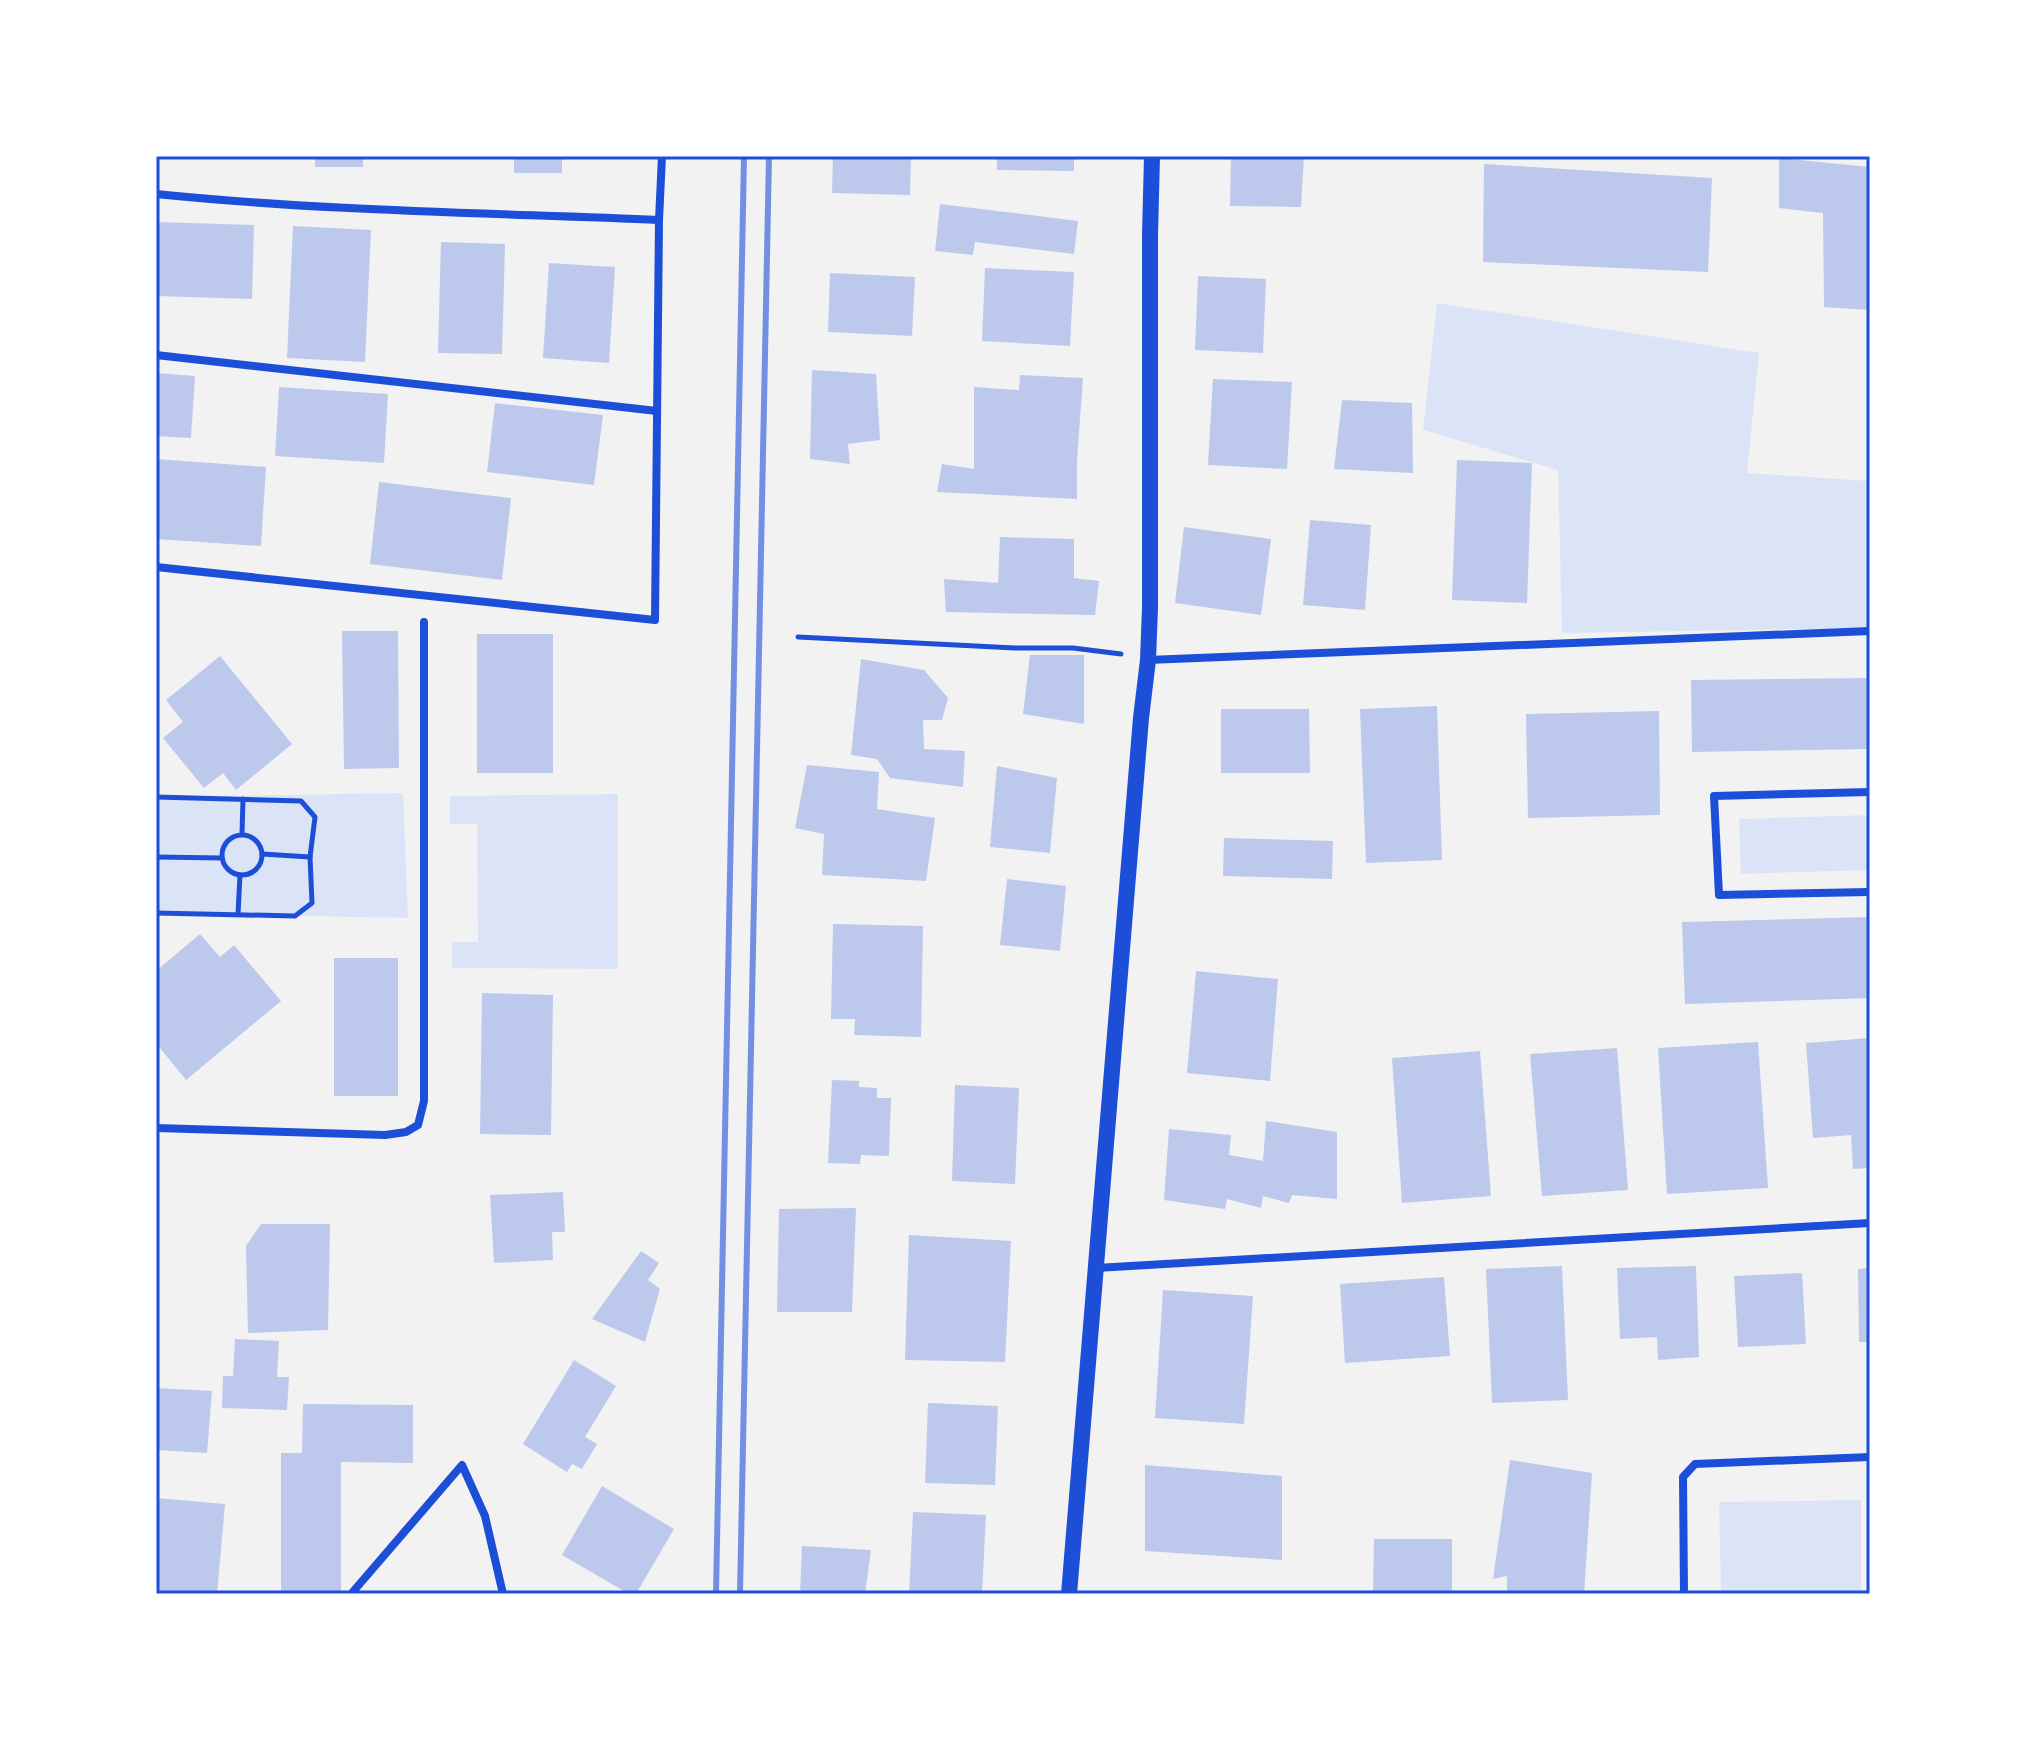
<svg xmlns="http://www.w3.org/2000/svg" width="2026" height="1750" font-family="Mulish,sans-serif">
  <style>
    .green { fill: #dbe4f7 }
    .building { fill: #bdc9ec }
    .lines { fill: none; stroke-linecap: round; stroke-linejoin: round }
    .path { stroke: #1d4ed8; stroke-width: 5 }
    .minor { stroke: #1d4ed8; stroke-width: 8 }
    .secondary { stroke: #1d4ed8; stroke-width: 16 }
    .rail { stroke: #7290e2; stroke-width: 6 }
    .neatline { fill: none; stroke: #1d4ed8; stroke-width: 3 }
  </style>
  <rect width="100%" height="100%" fill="#f2f2f2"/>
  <g class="green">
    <polygon points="1437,303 1759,353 1747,473 1870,481 1869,628 1562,633 1558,470 1423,430"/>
    <polygon points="403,793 408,918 156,913 156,797"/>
    <polygon points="618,794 618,969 452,968 452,942 478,942 477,824 450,824 450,796"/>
    <polygon points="1870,815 1870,870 1741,874 1739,819"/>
    <polygon points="1861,1500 1861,1594 1721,1594 1719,1502"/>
  </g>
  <g class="building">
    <rect x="315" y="156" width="48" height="11"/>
    <rect x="514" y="156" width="48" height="17"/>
    <polygon points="833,156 911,156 910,195 832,193"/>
    <polygon points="997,156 1074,156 1074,171 997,170"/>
    <polygon points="1231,156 1304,156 1301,207 1230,206"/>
    <polygon points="1779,158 1870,167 1870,310 1824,307 1823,213 1779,208"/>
    <polygon points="1484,164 1712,178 1708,272 1483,262"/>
    <polygon points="940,204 1078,221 1074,254 975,242 973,255 935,251"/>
    <polygon points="156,222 254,225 252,299 156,296"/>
    <polygon points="293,226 371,230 365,362 287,358"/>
    <polygon points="441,242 505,244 502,354 438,353"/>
    <polygon points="549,263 615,267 609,363 543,358"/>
    <polygon points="985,268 1074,272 1070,346 982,341"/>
    <polygon points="830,273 915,277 912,336 828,332"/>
    <polygon points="1198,276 1266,279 1263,353 1195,350"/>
    <polygon points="812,370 876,374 880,440 848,444 850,464 810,459"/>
    <polygon points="156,373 195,376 191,438 156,436"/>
    <polygon points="1020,375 1083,378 1077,460 1077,499 937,492 942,464 974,469 974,387 1019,390"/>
    <polygon points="1213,379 1292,382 1287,469 1208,465"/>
    <polygon points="279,387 388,394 384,463 275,456"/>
    <polygon points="1342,400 1412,403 1413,473 1334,469"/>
    <polygon points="495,403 603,415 594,485 487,472"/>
    <polygon points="156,459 266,467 261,546 156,539"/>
    <polygon points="1457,460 1532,463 1527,603 1452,600"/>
    <polygon points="379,482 511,498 502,580 370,564"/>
    <polygon points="1310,520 1371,525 1365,610 1303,605"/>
    <polygon points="1184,527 1271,539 1261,615 1175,603"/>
    <polygon points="1000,537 1074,539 1074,578 1099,581 1095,615 946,612 944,579 998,583"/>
    <polygon points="342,631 398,631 399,768 344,769"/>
    <rect x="477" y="634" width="76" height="139"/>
    <polygon points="1030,655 1084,655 1084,724 1023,714"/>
    <polygon points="220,656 292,744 236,790 223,773 204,788 163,738 183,722 166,700"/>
    <polygon points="861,659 924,670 948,698 942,720 923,720 924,749 965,751 963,787 890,778 877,759 851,755"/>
    <polygon points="1870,678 1870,749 1692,752 1691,680"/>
    <polygon points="1437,706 1442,860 1366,863 1360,709"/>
    <polygon points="1221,709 1309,709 1310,773 1221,773"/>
    <polygon points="1659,711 1660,815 1528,818 1526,714"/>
    <polygon points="807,765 879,772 877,809 935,818 926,881 822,875 824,834 795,828"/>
    <polygon points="997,766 1057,778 1050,853 990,847"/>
    <polygon points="1224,838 1333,841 1332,879 1223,876"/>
    <polygon points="1007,879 1066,886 1060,951 1000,945"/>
    <polygon points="1870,917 1870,998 1685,1004 1682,922"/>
    <polygon points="833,924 923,926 921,1037 854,1035 855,1019 831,1019"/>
    <polygon points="200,934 220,957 234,945 281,1001 186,1080 156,1043 156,971"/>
    <rect x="334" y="958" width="64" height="138"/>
    <polygon points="1196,971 1278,979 1270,1081 1187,1073"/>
    <polygon points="482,993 553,995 551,1135 480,1134"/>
    <polygon points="1869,1038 1870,1168 1853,1169 1851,1135 1813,1138 1806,1043"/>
    <polygon points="1758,1042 1768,1188 1667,1194 1658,1048"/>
    <polygon points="1617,1048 1628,1190 1542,1196 1530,1054"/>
    <polygon points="1480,1051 1491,1196 1402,1203 1392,1058"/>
    <polygon points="832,1080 859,1081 859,1087 877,1088 877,1098 891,1098 889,1156 861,1155 860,1164 828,1163"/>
    <polygon points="955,1085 1019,1088 1015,1184 952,1181"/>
    <polygon points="1266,1121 1337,1132 1337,1199 1292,1195 1289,1203 1263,1196 1261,1208 1227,1199 1225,1209 1164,1200 1169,1129 1231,1135 1229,1155 1263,1161"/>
    <polygon points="563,1192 565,1232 552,1232 553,1260 494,1263 490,1195"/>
    <polygon points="856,1208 852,1312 777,1312 779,1209"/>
    <polygon points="261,1224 330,1224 328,1330 248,1333 246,1246"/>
    <polygon points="909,1235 1011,1241 1005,1362 905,1360"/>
    <polygon points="641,1251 659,1263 648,1280 660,1289 645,1342 592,1319"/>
    <polygon points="1562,1266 1568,1400 1492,1403 1486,1269"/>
    <polygon points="1696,1266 1699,1357 1658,1360 1657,1337 1620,1339 1617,1268"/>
    <polygon points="1870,1268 1870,1342 1859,1342 1858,1269"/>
    <polygon points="1802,1273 1806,1344 1738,1347 1734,1276"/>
    <polygon points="1444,1277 1450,1356 1345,1363 1340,1284"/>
    <polygon points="1163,1290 1253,1296 1244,1424 1155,1418"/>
    <polygon points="235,1339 279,1341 277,1377 289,1377 287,1410 222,1408 223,1376 233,1376"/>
    <polygon points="574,1360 616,1386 585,1437 597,1444 582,1469 572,1464 567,1472 523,1444"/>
    <polygon points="156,1388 212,1391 207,1453 156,1450"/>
    <polygon points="928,1403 998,1406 995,1485 925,1483"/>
    <polygon points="303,1404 413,1405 413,1463 341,1462 341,1594 281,1594 281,1453 302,1453"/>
    <polygon points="1510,1460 1592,1473 1584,1594 1507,1594 1507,1576 1493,1579"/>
    <polygon points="1145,1465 1282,1476 1282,1560 1145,1551"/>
    <polygon points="602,1486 674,1529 636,1594 629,1594 562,1555"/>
    <polygon points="156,1498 225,1504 217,1594 156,1594"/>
    <polygon points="913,1512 986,1515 982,1594 909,1594"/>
    <polygon points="1374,1539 1452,1539 1452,1594 1373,1594"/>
    <polygon points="802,1546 871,1550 865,1594 800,1594"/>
  </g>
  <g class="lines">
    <g class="path">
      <polyline points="798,637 1015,648 1073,648 1121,654"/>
      <polyline points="156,797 301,801 315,817 310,857 312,903 295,916 156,913"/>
      <polyline points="242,834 243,799"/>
      <circle cx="242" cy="855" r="20"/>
      <polyline points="262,854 310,857"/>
      <polyline points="156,857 221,858"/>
      <polyline points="238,914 240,875"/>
    </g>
    <g class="minor">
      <path d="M156 194C323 211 492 213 659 220"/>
      <polyline points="156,355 657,411"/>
      <polyline points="156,567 655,620 659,220 662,156"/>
      <polyline points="1148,660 1870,631"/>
      <polyline points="1870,792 1714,796 1719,895 1870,892"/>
      <polyline points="156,1128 385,1135 406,1132 418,1125 424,1101 424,622"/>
      <polyline points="1096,1268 1870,1223"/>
      <polyline points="351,1594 462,1465 485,1516 503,1594"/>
      <polyline points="1684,1594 1683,1477 1695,1464 1870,1457"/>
    </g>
    <polyline class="secondary" points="1069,1594 1141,718 1148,660 1150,608 1150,235 1152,156"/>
    <g class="rail">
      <polyline points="716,1594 744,156"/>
      <polyline points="740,1594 769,156"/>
    </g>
  </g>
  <rect width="2026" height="1750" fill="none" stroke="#ffffff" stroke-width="316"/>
  <rect x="158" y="158" width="1710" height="1434" class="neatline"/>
</svg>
